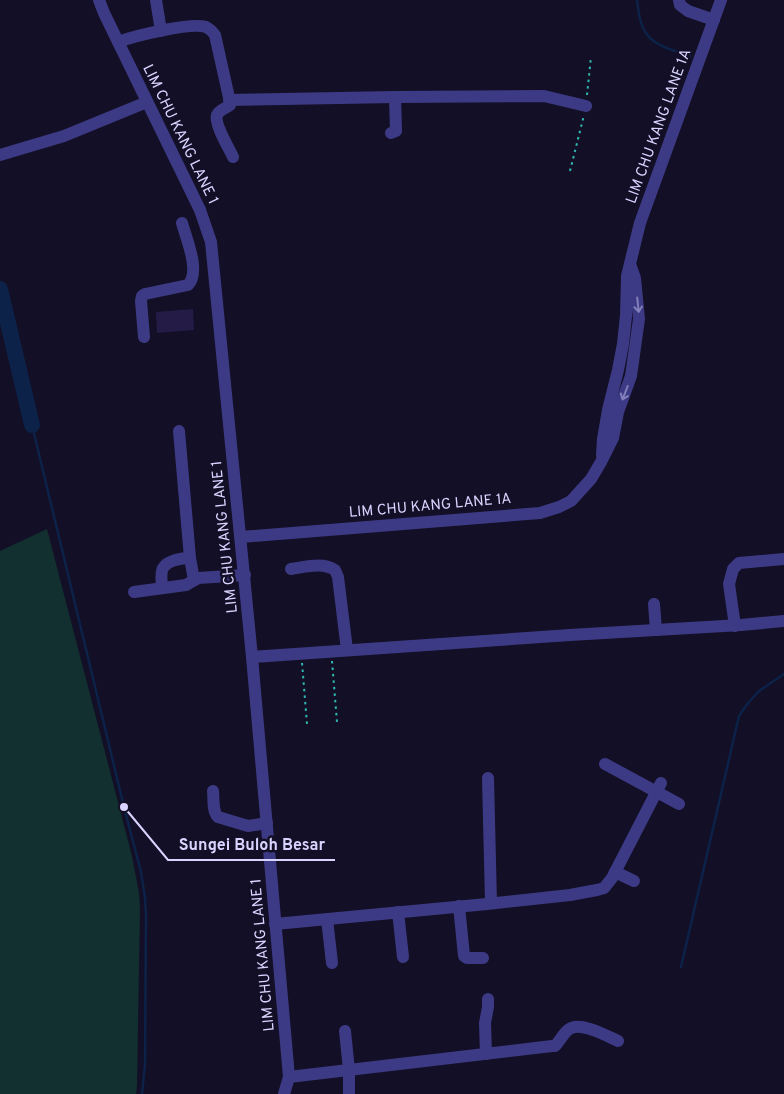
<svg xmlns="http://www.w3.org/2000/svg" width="784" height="1094" font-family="Overpass,sans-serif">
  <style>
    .green { fill: #12302f }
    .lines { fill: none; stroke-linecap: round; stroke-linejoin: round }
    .stream { stroke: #0c2248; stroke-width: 2.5 }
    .river { stroke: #0c2248; stroke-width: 16 }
    .building { fill: #241b47 }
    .path { stroke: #2fb8b0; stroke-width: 2; stroke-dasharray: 2.5 4; stroke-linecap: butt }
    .minor { stroke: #3d3a85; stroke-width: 12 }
    .oneway { stroke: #837fbc }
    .labels { text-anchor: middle; stroke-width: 5; stroke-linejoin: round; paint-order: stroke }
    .street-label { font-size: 15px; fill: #d9d4ff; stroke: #130f26 }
    .leader { fill: none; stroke: #d9d4ff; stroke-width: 2 }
    .callout-dot { fill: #d9d4ff; stroke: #130f26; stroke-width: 2 }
    .callout-label { font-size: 16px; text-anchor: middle; font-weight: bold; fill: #d9d4ff; stroke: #130f26; stroke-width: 5; stroke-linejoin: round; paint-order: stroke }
  </style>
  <rect width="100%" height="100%" fill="#130f26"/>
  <polygon class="green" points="47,529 132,856 139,893 140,907 137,1086 136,1094 0,1094 0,551"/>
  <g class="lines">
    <g class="stream">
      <path d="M637 0C638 9 639 19 643 28 651 46 673 50 690 56"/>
      <polyline points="32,425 124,807 141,872 145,898 146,915 145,1064 142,1094"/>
      <polyline points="681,967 739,716 748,703 759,691 784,674"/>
    </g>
    <polyline class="river" points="0,289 32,425"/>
  </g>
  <polygon class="building" points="193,309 194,330 157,333 156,312"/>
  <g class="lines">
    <g class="path">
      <polyline points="587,95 591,57"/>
      <polyline points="570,171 584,115"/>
      <polyline points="332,661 337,722"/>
      <polyline points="302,663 307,724"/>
    </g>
    <g class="minor">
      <polyline points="99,0 104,13 200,210 211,242 252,657 289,1077 284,1094"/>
      <polyline points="156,0 161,31"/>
      <polyline points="679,0 680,5 688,11 714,20"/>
      <path d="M118 42C134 36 191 22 206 27 210 29 212 31 215 35L230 102V105C226 108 219 110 217 115 214 124 229 148 233 157"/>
      <polyline points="229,100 395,97 544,96 586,106"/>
      <polyline points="391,133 396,131 395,97"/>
      <polyline points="0,155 64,136 147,102"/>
      <path d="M144 337 141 301 142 296 145 294 188 285C201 272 186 238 182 223"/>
      <polyline points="179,431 190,558 194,580"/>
      <polyline points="602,455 603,439 608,410 618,370 623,344 626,316 627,276 640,223 721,0"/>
      <polyline points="241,537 540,513 559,507 571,501 591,479 601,462 613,438 618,412 631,376 639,319 635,278 630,264"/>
      <path d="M291 569C306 567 322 562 335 570L338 577 347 650"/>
      <path d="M162 588C162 582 160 573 163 568 168 560 182 558 190 558"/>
      <polyline points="134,592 186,585 198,578 245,575"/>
      <polyline points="654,604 656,630"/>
      <polyline points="735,626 729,584 733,569 739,563 784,559"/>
      <polyline points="252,657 570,635 741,625 784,621"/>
      <polyline points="605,764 679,804"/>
      <polyline points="488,778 491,903"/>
      <path d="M213 791C214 799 212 811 218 817L248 826 267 823"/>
      <polyline points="615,872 634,881"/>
      <polyline points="459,906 464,956 467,958 483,958"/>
      <polyline points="398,912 403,957"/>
      <polyline points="327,919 332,963"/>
      <polyline points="275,924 487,904 570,895 597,890 604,888 612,878 661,783"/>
      <polyline points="345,1031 349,1070 349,1094"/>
      <polyline points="486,1054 485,1023 488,1007 488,999"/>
      <path d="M289 1077 552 1046H555C560 1041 563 1034 568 1030 579 1020 607 1036 618 1041"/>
    </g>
  </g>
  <defs><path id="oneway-shaft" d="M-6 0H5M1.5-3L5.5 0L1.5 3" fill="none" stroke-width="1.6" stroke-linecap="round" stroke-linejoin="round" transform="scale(1.25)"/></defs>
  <g class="oneway">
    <use href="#oneway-shaft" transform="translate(638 305) rotate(84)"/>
    <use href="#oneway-shaft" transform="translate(625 393) rotate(111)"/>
  </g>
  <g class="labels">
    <g class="street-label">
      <text transform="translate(658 126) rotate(-70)" y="5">LIM CHU KANG LANE 1A</text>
      <text transform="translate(181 134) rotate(64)" y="5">LIM CHU KANG LANE 1</text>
      <text transform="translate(430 505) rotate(-5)" y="5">LIM CHU KANG LANE 1A</text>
      <text transform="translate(224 537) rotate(-96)" y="5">LIM CHU KANG LANE 1</text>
      <text transform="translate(262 955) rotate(-95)" y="5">LIM CHU KANG LANE 1</text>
    </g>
  </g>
  <path class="leader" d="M124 807L168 860H335"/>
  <circle class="callout-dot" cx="124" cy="807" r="5"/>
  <g class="callout-label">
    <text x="252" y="850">Sungei Buloh Besar</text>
  </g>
</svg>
